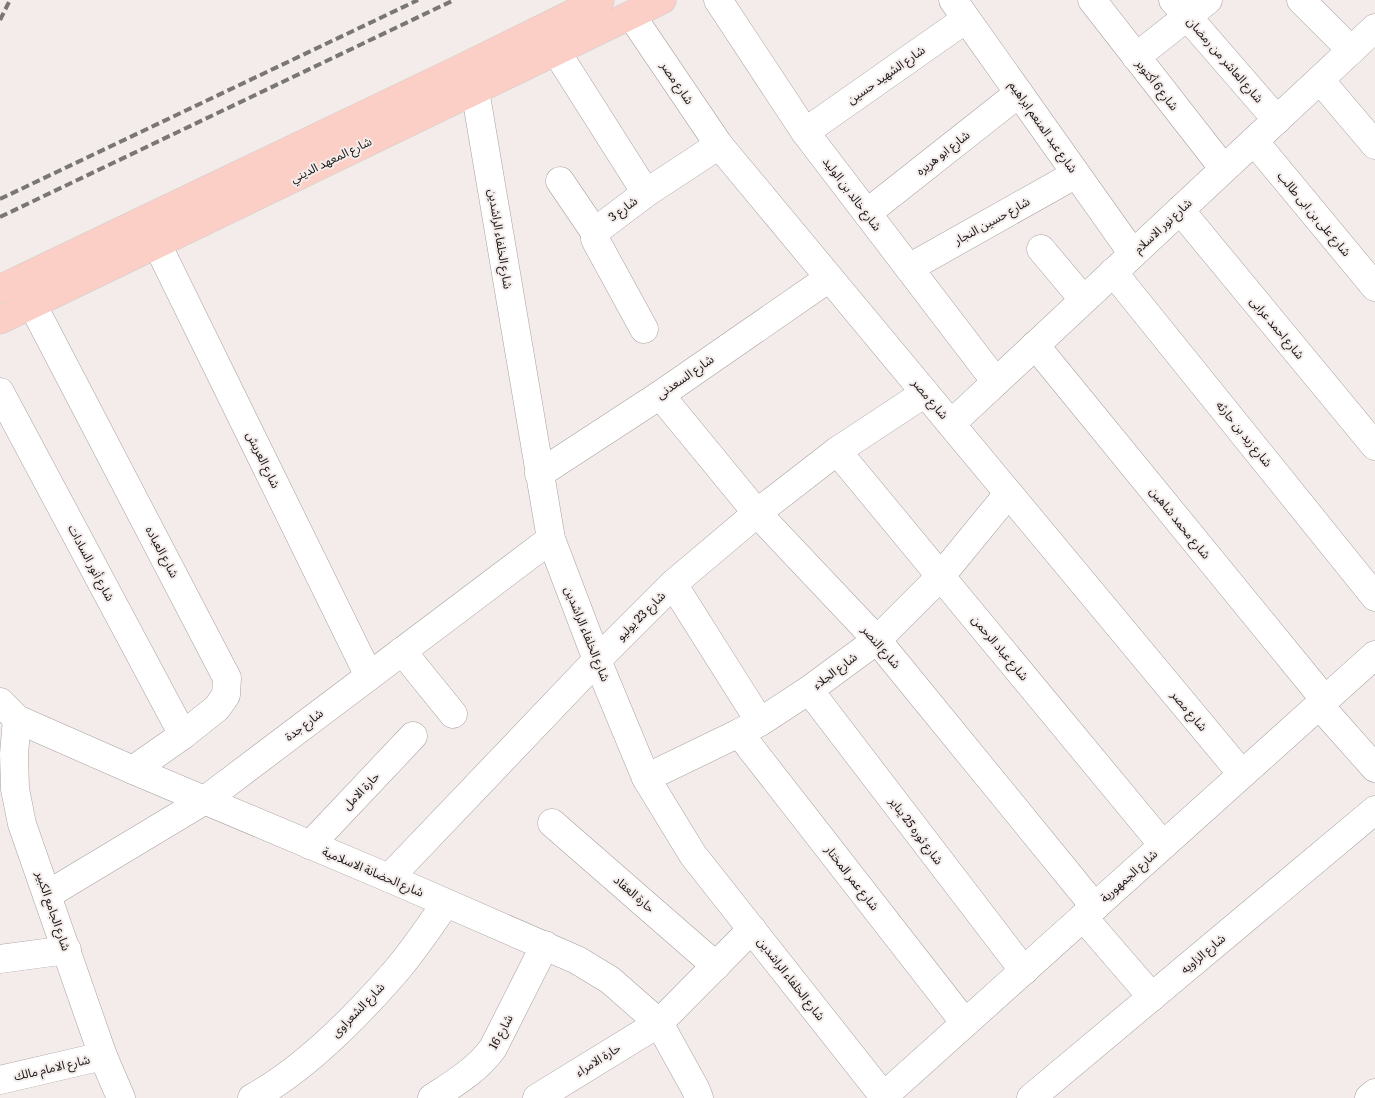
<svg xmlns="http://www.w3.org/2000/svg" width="1375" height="1098" font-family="Literata,'Noto Sans Arabic',serif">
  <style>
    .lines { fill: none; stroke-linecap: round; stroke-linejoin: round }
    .minor-casing { stroke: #a8a1a0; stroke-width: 29 }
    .primary-casing { stroke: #cccccb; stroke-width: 29 }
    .minor { stroke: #fff; stroke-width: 28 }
    .primary { stroke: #fbcfc5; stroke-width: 28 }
    .rail { stroke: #7a7675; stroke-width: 4; stroke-dasharray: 8 4; stroke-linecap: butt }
    .labels { text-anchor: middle; stroke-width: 4; stroke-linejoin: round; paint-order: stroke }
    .street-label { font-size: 12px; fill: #171514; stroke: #f3ecea }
  </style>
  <rect width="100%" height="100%" fill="#f3ecea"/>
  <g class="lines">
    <defs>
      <g id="minor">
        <polyline points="718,0 805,132 996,382"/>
        <polyline points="953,0 1133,254"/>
        <polyline points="1092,0 1224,169"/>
        <polyline points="1173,0 1277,120"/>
        <polyline points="1301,0 1351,50"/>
        <polyline points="631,15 719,145 1242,774"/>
        <polyline points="556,51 646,193"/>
        <polyline points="1136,57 1208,0"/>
        <polyline points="1320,80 1375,145"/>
        <polyline points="475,90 551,539 597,660 646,778 693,855 885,1098"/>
        <polyline points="805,132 966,19"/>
        <polyline points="1254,141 1375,287"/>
        <polyline points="560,181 596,234"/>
        <polyline points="1180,210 1375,446"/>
        <polyline points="867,213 1019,93"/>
        <polyline points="157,244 369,676"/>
        <polyline points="1041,249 1083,299"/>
        <polyline points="909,268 1076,174"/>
        <polyline points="1113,272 1375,597"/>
        <polyline points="32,304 227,678 226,695 217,708 183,735 133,770"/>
        <polyline points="644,329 597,243 595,239 597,230 646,193 719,145"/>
        <polyline points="1035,345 1325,700"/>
        <polyline points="0,392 183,735"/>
        <polyline points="660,395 757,513 877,640 1095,907"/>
        <polyline points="951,424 1375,28"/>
        <polyline points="837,451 1163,845"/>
        <polyline points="539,474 660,395 829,278"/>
        <polyline points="673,584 760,722"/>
        <polyline points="402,651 453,714"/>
        <polyline points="809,690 1024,971"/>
        <polyline points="0,702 17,719 133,770 389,878 577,960 610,980 659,1023 695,1088 699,1098"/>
        <polyline points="1319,705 1375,768"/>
        <polyline points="17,719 14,754 15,789 22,824 103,1056 121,1098"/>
        <polyline points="739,733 965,1023"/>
        <polyline points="646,778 739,733 760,722 809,690 877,640 940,577 1008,494"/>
        <polyline points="552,823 716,966"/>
        <polyline points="310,845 413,736"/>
        <polyline points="389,878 597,660 673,584 757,513 837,451 925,393"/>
        <polyline points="47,895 205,800 551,539"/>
        <polyline points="1083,917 1152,997"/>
        <polyline points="0,959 67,950"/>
        <polyline points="0,1080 103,1056"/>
        <polyline points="884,1096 1375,655"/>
        <path d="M252 1098C305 1069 356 1017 396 971 414 950 430 926 446 903"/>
        <path d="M432 1098C455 1083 477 1070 493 1048L545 945"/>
        <polyline points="537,1098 659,1023 752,929"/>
        <polyline points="1031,1098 1375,810"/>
        <polyline points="1369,1098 1375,1093"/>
      </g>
      <g id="primary">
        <polyline points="0,289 462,68 600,0"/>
        <polyline points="0,320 662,0"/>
      </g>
    </defs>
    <use href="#minor" class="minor-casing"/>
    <use href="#primary" class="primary-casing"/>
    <use href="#minor" class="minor"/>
    <use href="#primary" class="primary"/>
    <g class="rail">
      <polyline points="0,20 10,0"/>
      <polyline points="0,199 418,0"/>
      <polyline points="0,217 454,0"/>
    </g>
  </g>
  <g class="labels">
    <g class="street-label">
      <text transform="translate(1225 60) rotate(49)" y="4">شارع العاشر من رمضان</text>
      <text transform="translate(886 75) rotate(-35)" y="4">شارع الشهيد حسين</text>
      <text transform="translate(677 83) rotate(56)" y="4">شارع مصر</text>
      <text transform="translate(1157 85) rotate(52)" y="4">شارع 6 أكتوبر</text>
      <text transform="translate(1043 127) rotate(55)" y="4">شارع عبد المنعم ابراهيم</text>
      <text transform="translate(943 153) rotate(-38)" y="4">شارع ابو هريره</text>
      <text transform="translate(331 160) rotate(-26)" y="4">شارع المعهد الديني</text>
      <text transform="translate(852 194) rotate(53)" y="4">شارع خالد بن الوليد</text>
      <text transform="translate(623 209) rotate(-36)" y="4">شارع 3</text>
      <text transform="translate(1314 214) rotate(50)" y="4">شارع على بن ابى طالب</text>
      <text transform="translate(992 221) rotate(-29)" y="4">شارع حسين النجار</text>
      <text transform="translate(1163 226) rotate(-43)" y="4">شارع نور الاسلام</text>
      <text transform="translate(500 239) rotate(81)" y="4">شارع الخلفاء الراشدين</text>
      <text transform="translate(1277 328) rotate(50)" y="4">شارع احمد عرابى</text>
      <text transform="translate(685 377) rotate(-35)" y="4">شارع السعدنى</text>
      <text transform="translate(930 399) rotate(50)" y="4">شارع مصر</text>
      <text transform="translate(1244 434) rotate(51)" y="4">شارع زيد بن حارثه</text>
      <text transform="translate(263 460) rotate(64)" y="4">شارع العريش</text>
      <text transform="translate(1180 523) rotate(51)" y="4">شارع محمد شاهين</text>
      <text transform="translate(162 552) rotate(62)" y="4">شارع العباده</text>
      <text transform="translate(91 563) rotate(62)" y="4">شارع أنور السادات</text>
      <text transform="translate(641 616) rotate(-45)" y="4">شارع 23 يوليو</text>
      <text transform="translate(587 634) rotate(68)" y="4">شارع الخلفاء الراشدين</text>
      <text transform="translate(881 647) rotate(49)" y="4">شارع النصر</text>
      <text transform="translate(1000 648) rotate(50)" y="4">شارع عباد الرحمن</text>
      <text transform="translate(835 671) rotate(-37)" y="4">شارع الجلاء</text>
      <text transform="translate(1189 711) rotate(50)" y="4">شارع مصر</text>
      <text transform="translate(304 725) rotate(-37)" y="4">شارع جدة</text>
      <text transform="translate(361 791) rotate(-46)" y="4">حارة الامل</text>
      <text transform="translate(916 831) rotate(53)" y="4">شارع ثوره 25 يناير</text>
      <text transform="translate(373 872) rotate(23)" y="4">شارع الحضانة الاسلامية</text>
      <text transform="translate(1129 876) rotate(-42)" y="4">شارع الجمهورية</text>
      <text transform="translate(852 878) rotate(52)" y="4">شارع عمر المختار</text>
      <text transform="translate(634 894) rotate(41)" y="4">حارة العقاد</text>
      <text transform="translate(53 911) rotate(71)" y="4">شارع الجامع الكبير</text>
      <text transform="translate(1203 954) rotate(-40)" y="4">شارع الزاويه</text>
      <text transform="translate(791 979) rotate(52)" y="4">شارع الخلفاء الراشدين</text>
      <text transform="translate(358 1010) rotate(-46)" y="4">شارع الشعراوى</text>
      <text transform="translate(501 1032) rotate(-62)" y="4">شارع 16</text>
      <text transform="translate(598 1060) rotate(-32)" y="4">حارة الامراء</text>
      <text transform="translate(52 1068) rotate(-13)" y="4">شارع الامام مالك</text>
    </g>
  </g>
</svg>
